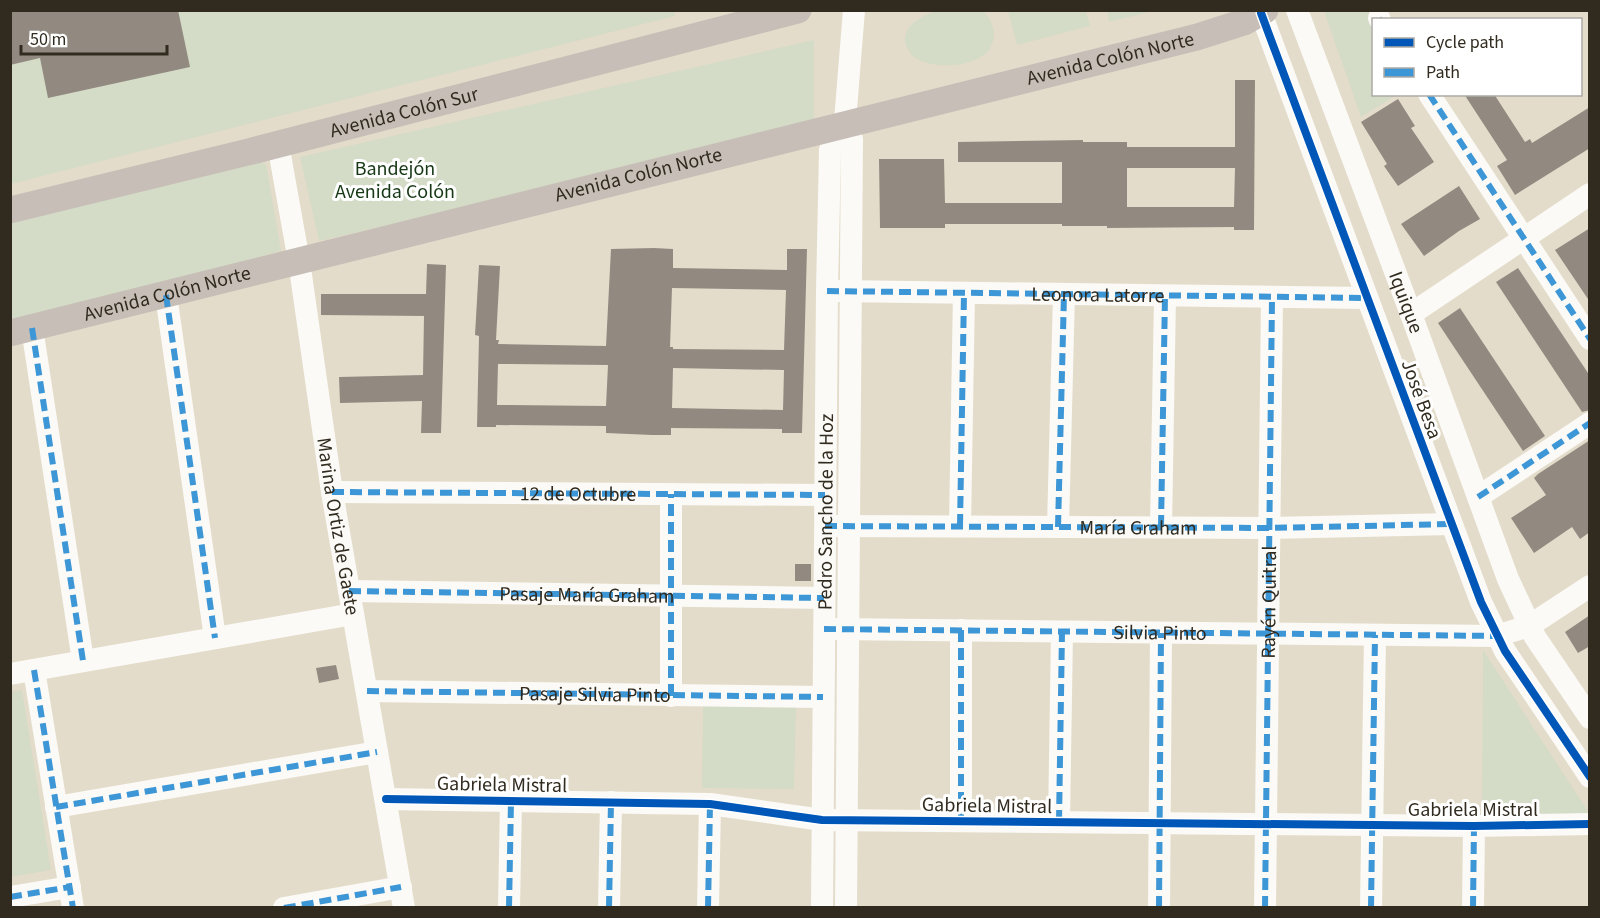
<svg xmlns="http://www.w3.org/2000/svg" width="1600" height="918" font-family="'Source Sans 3',sans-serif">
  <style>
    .green { fill: #d4dbc7 }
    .building { fill: #928a80; fill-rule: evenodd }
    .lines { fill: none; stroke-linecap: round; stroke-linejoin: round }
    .minor { stroke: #fbfaf7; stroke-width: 22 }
    .major { stroke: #c7bfb7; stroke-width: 27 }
    .quiet { stroke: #3d96d5; stroke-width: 6; stroke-dasharray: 12 6; stroke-linecap: butt }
    .cycleway-casing { stroke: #fff; stroke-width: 11 }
    .cycleway { stroke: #0057b8; stroke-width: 8 }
    .labels { text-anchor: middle; stroke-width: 6; stroke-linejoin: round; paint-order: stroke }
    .street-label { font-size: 20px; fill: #312b1f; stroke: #fff }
    .park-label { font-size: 20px; fill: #173815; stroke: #fff }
  </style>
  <rect width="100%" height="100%" fill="#e4dcca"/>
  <g class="green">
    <polygon points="1107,10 1153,10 1153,11 1109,22"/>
    <polygon points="11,11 674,11 675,16 11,184"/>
    <path d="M935 11H983C992 20 997 31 992 44 983 68 937 70 917 59 912 57 908 51 906 45 900 27 921 17 935 11Z"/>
    <polygon points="1008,11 1086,11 1090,26 1017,45"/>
    <polygon points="1324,11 1372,11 1374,20 1374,94 1396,95 1361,117"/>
    <polygon points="814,40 814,127 319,241 300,157"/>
    <polygon points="260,161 266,165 267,169 281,251 11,324 10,222"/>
    <polygon points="1483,650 1589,813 1590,814 1482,813"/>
    <polygon points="22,690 51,870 11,877 11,692"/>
    <polygon points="703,705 796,707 794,789 702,788"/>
  </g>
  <g class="building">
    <polygon points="10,10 178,10 190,67 48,98 40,58 10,65"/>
    <path d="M1235 80H1255L1254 230H1234V227L1107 228V226H1062V224H945V228H880L879 159H944L945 203H1062V162H958V142L1083 140V142H1127V147H1235ZM1127 168H1235L1234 207H1127Z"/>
    <polygon points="1464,94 1494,94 1525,142 1530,139 1532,143 1590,107 1590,148 1515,195 1497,166 1507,160"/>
    <polygon points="1398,99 1415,126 1411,128 1434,162 1398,186 1384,166 1387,164 1361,122"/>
    <polygon points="1459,186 1480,219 1459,231 1424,256 1401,224"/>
    <polygon points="1590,228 1590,302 1555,250"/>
    <path d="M654 248 673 249V268L787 270V249H807L802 433H782V429L671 428V435H652L606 433V426L496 425V427H477L479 336 475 335 479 265 500 266 496 340H499L498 344 606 346 611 249ZM672 288 786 290 784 350 673 349V347H670ZM498 364 608 365 606 406 497 405ZM673 368 784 370 783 410 672 408Z"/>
    <polygon points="427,264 446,265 441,433 421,433 422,401 340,403 339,377 423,375 424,316 321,315 321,294 426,294"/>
    <polygon points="1518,268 1590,376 1590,410 1582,412 1496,282"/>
    <polygon points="1460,308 1545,436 1523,451 1438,323"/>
    <polygon points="1590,440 1590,532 1580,539 1572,527 1534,553 1511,518 1546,495 1534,478 1538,474"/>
    <rect x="795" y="564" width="16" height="17"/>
    <polygon points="1590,615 1590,646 1578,653 1565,632"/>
    <polygon points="336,665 339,679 319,683 316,668"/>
  </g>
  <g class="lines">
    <g class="minor">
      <path id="s1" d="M1297 10 1411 314 1508 579 1535 637 1590 718"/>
      <polyline points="1261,13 1481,602 1505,651 1590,777"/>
      <polyline points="1379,18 1380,20"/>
      <polyline points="1429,94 1590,339"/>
      <path id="s2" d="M278 144 299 261 332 492 404 908"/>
      <path id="s3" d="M838 291 1367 298"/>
      <polyline points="166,295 215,638"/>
      <polyline points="1411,314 1590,194"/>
      <polyline points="32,328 83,661"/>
      <polyline points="332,492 825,495"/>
      <polyline points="1478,497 1590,423"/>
      <path id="s4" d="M834 526 1269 528 1451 524"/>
      <polyline points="960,526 964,293"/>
      <polyline points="1058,527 1064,294"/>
      <polyline points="1161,527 1165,296"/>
      <polyline points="349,591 824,598"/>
      <path id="s5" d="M834 629 1496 636 1529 626 1590 586"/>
      <polyline points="961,630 961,821"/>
      <polyline points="34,670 73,908"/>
      <polyline points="10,674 353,614"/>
      <polyline points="367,691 823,697"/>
      <polyline points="671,696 671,494"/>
      <polyline points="386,799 710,804 822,820 1474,826 1590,824"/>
      <polyline points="56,807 377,752"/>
      <polyline points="1059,822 1062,632"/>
      <polyline points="10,897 70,887"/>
      <polyline points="284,908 401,887"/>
      <polyline points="509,908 511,801"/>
      <polyline points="609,908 611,802"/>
      <polyline points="708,908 710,804"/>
      <path id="s6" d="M822 908 827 291 830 150 837 131 845 121"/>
      <polyline points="846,908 852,139 845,121 854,10"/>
      <polyline points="1159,908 1161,633"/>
      <polyline points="1265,908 1272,298"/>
      <polyline points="1371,908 1375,635"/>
      <polyline points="1473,908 1474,826"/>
    </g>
    <g class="major">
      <path id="s7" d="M10 210 248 152 798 10"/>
      <path id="s8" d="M10 333C406 232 801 132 1197 37L1244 22 1265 10"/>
    </g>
    <g class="quiet">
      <polyline points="1379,18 1380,20"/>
      <polyline points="1429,94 1590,339"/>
      <polyline points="827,291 1367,298"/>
      <polyline points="166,295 215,638"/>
      <polyline points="32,328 83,661"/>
      <path id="s9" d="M332 492 825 495"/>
      <polyline points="1478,497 1590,423"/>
      <polyline points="825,526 1269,528 1451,524"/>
      <polyline points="960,526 964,293"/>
      <polyline points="1058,527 1064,294"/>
      <polyline points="1161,527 1165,296"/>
      <path id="s10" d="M349 591 824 598"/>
      <polyline points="824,629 1496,636"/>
      <polyline points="961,630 961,821"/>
      <polyline points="34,670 73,908"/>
      <path id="s11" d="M367 691 823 697"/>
      <polyline points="671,696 671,494"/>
      <polyline points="56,807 377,752"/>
      <polyline points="1059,822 1062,632"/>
      <polyline points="10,897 70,887"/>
      <polyline points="284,908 401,887"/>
      <polyline points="509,908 511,801"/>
      <polyline points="609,908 611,802"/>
      <polyline points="708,908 710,804"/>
      <polyline points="1159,908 1161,633"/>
      <path id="s12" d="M1265 908 1272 298"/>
      <polyline points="1371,908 1375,635"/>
      <polyline points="1473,908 1474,826"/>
    </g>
    <defs>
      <g id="cycleway">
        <polyline points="1261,13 1481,602 1505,651 1590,777"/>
        <polyline points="386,799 710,804 822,820 1474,826 1590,824"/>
      </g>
    </defs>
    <use href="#cycleway" class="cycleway-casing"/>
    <use href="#cycleway" class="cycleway"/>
  </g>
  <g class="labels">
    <g class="street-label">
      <text dy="7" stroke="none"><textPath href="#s8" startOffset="1134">Avenida Colón Norte</textPath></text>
      <text dy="7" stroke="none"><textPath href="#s7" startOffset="406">Avenida Colón Sur</textPath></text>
      <text dy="7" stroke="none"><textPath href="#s8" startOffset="648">Avenida Colón Norte</textPath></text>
      <text dy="7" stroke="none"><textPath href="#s8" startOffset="162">Avenida Colón Norte</textPath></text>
      <text dy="7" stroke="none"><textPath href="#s3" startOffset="260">Leonora Latorre</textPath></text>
      <text dy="7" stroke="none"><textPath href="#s1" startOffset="312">Iquique</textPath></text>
      <text transform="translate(1422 399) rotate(70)" y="7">José Besa</text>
      <text dy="7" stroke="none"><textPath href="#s9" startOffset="246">12 de Octubre</textPath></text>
      <text dy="7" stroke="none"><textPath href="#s6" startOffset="396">Pedro Sancho de la Hoz</textPath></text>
      <text dy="7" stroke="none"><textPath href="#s2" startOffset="387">Marina Ortiz de Gaete</textPath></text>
      <text dy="7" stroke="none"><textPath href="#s4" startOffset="304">María Graham</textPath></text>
      <text dy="7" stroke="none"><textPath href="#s10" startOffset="238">Pasaje María Graham</textPath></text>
      <text dy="7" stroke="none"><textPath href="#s12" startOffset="306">Rayén Quitral</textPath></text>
      <text dy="7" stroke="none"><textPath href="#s5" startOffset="326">Silvia Pinto</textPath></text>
      <text dy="7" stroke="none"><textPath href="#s11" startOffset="228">Pasaje Silvia Pinto</textPath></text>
      <text transform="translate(502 784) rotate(1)" y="7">Gabriela Mistral</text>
      <text transform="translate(987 805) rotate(1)" y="7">Gabriela Mistral</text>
      <text x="1473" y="816">Gabriela Mistral</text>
    </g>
    <g class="park-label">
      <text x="395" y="175">Bandejón<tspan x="395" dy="23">Avenida Colón</tspan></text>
    </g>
  </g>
  <rect width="1600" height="918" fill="none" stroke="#312b1f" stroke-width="24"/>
  <rect x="1372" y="18" width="210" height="78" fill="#ffffff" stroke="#adaaa5" stroke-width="1.5"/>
  <rect x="1384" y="38" width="30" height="9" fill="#0057b8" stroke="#adaaa5" stroke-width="1.5"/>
  <text x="1426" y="48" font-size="18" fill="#312b1f">Cycle path</text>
  <rect x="1384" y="68" width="30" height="9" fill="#3d96d5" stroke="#adaaa5" stroke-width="1.5"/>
  <text x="1426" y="78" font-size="18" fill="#312b1f">Path</text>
  <path d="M21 45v9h146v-9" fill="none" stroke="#312b1f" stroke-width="3"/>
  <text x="30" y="45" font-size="18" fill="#312b1f" stroke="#ffffff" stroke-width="4.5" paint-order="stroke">50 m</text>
</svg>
